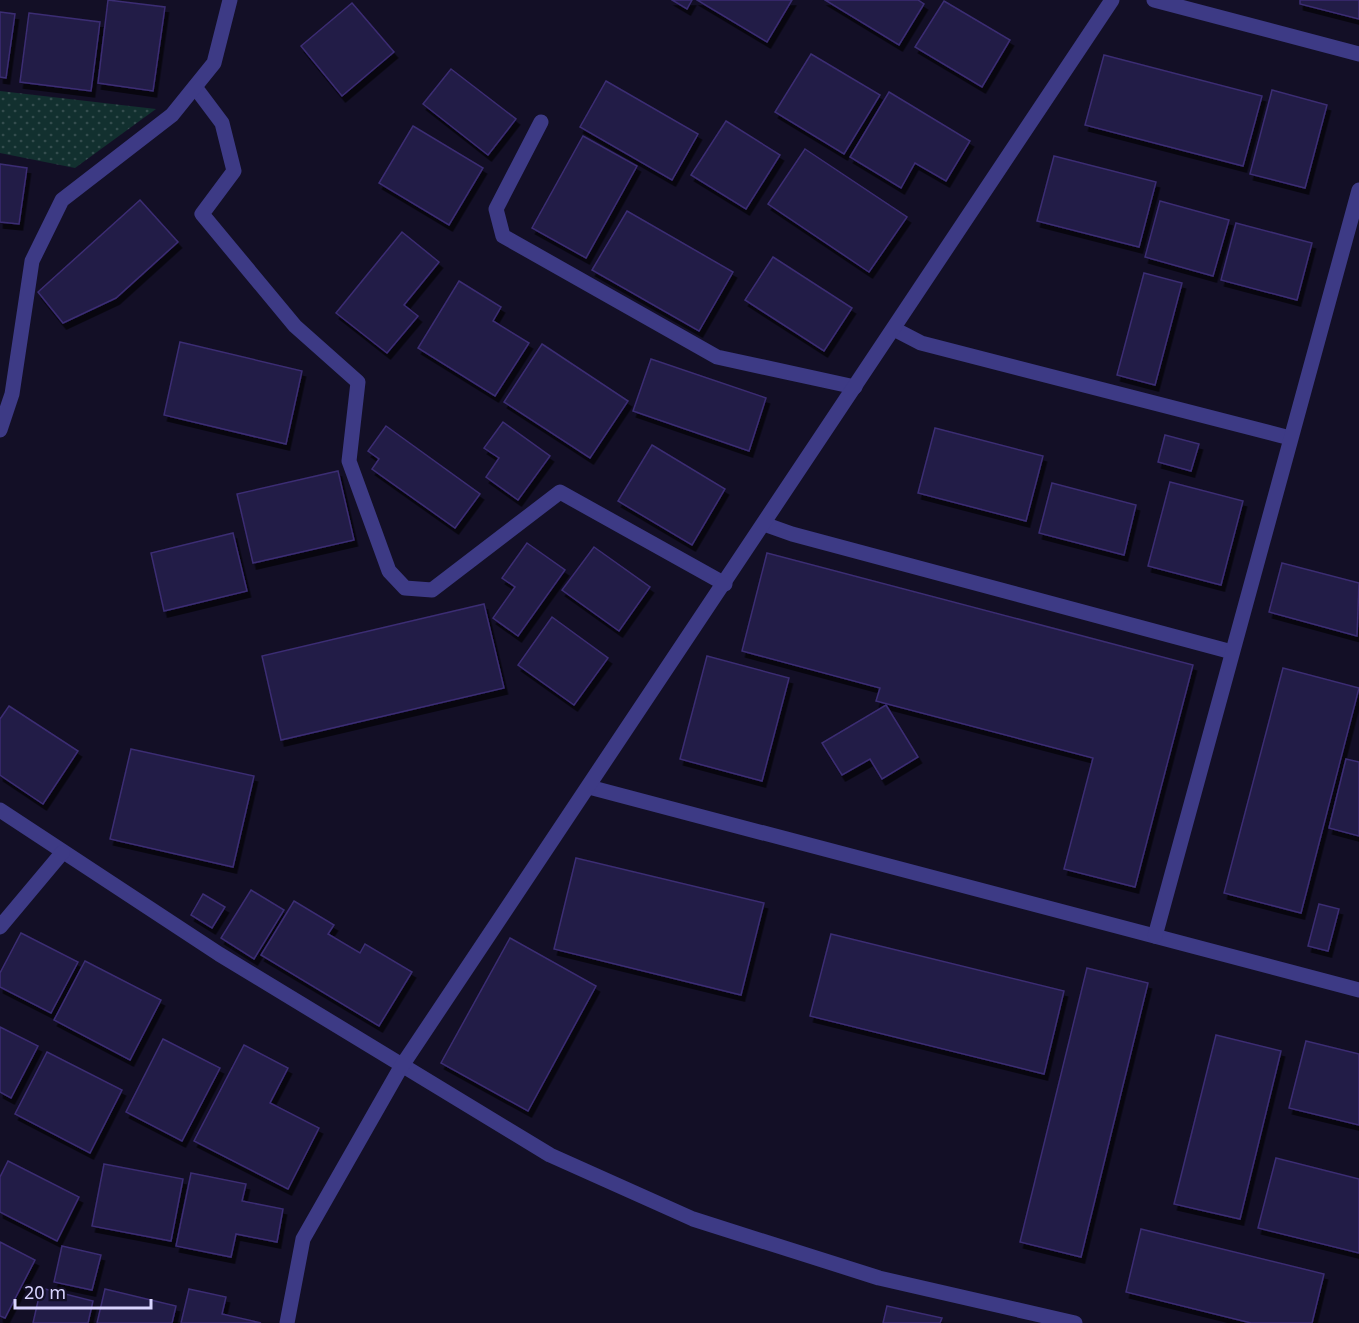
<svg xmlns="http://www.w3.org/2000/svg" width="1359" height="1323" font-family="'Noto Sans',sans-serif">
  <style>
    .park { fill: url(#park-dots) }
    .building { fill: #241b47; stroke: #3b2d73; stroke-width: 1.5; filter: url(#shadow) }
    .lines { fill: none; stroke-linecap: round; stroke-linejoin: round }
    .minor { stroke: #3d3a85; stroke-width: 15 }
  </style>
  <defs>
    <pattern id="park-dots" width="8" height="8" patternUnits="userSpaceOnUse" patternTransform="scale(1.5)"><rect width="8" height="8" fill="#12302f"/><path d="M2 2h.1M6 6h.1" fill="none" stroke="#344d4e" stroke-width="1.8" stroke-linecap="round"/></pattern>
    <filter id="shadow"><feDropShadow dx="3.5" dy="6" stdDeviation="0" flood-color="#0009"/></filter>
  </defs>
  <rect width="100%" height="100%" fill="#130f26"/>
  <polygon class="park" points="0,91 156,109 75,168 0,153"/>
  <g class="building">
    <polygon points="108,0 165,7 153,91 98,83"/>
    <polygon points="672,0 692,0 687,9"/>
    <polygon points="697,0 792,0 767,42"/>
    <polygon points="825,0 918,0 924,4 899,45"/>
    <polygon points="1300,0 1359,0 1359,19 1300,4"/>
    <polygon points="944,1 1010,40 982,87 915,47"/>
    <polygon points="352,3 394,52 342,96 301,46"/>
    <polygon points="0,12 15,14 6,78 0,77"/>
    <polygon points="29,13 100,22 91,91 20,82"/>
    <polygon points="811,54 880,95 844,154 775,112"/>
    <polygon points="1104,55 1262,96 1243,166 1085,125"/>
    <polygon points="451,69 516,119 488,155 423,104"/>
    <polygon points="606,81 698,134 672,180 580,127"/>
    <polygon points="1272,90 1327,105 1305,188 1250,174"/>
    <polygon points="889,92 970,141 946,181 915,163 901,188 850,157"/>
    <polygon points="726,121 780,155 746,209 691,175"/>
    <polygon points="413,126 483,168 449,225 379,183"/>
    <polygon points="583,136 637,166 586,258 532,228"/>
    <polygon points="805,149 907,217 869,272 768,204"/>
    <polygon points="1054,156 1156,182 1139,247 1037,221"/>
    <polygon points="0,164 27,168 19,224 0,222"/>
    <polygon points="140,200 178,242 116,298 63,323 38,292"/>
    <polygon points="1160,201 1229,220 1213,276 1145,257"/>
    <polygon points="627,211 733,272 699,331 592,270"/>
    <polygon points="1236,223 1312,243 1297,300 1221,280"/>
    <polygon points="402,232 439,262 404,305 418,316 387,353 336,313"/>
    <polygon points="773,257 852,308 824,351 745,300"/>
    <polygon points="1144,273 1182,283 1155,385 1117,375"/>
    <polygon points="459,281 501,307 493,321 529,343 495,396 418,348"/>
    <polygon points="180,342 302,371 286,444 164,415"/>
    <polygon points="542,344 628,401 590,458 504,402"/>
    <polygon points="651,359 766,398 749,451 633,411"/>
    <polygon points="503,422 550,456 518,500 486,477 499,458 484,448"/>
    <polygon points="386,426 480,494 455,528 372,469 379,459 368,451"/>
    <polygon points="935,428 1043,456 1026,521 918,493"/>
    <polygon points="1165,435 1199,444 1191,471 1158,462"/>
    <polygon points="652,445 725,489 692,545 618,501"/>
    <polygon points="338,471 354,540 253,563 237,494"/>
    <polygon points="1170,482 1243,501 1221,585 1148,566"/>
    <polygon points="1052,483 1136,505 1124,555 1039,533"/>
    <polygon points="233,533 247,591 164,611 151,553"/>
    <polygon points="527,543 565,570 518,636 493,618 515,587 502,578"/>
    <polygon points="594,547 650,587 619,631 562,590"/>
    <polygon points="767,553 1193,665 1135,887 1064,869 1093,758 876,701 880,688 742,651"/>
    <polygon points="1282,563 1359,583 1357,636 1269,612"/>
    <polygon points="484,604 504,688 281,740 262,656"/>
    <polygon points="552,617 608,658 574,705 518,665"/>
    <polygon points="707,656 789,678 762,781 680,759"/>
    <polygon points="1283,668 1359,688 1301,913 1224,893"/>
    <polygon points="886,705 918,757 882,779 870,759 842,775 822,743"/>
    <polygon points="9,706 78,751 43,804 0,775 0,719"/>
    <polygon points="131,749 254,776 233,867 110,839"/>
    <polygon points="1346,759 1359,762 1359,836 1329,828"/>
    <polygon points="576,858 764,903 741,995 554,949"/>
    <polygon points="251,890 284,910 254,959 221,938"/>
    <polygon points="203,894 225,907 212,928 191,915"/>
    <polygon points="294,901 334,925 328,934 360,953 365,944 412,972 379,1026 261,955"/>
    <polygon points="1319,904 1339,909 1328,951 1308,946"/>
    <polygon points="21,933 78,962 51,1013 0,987 0,973"/>
    <polygon points="831,934 1064,991 1044,1074 810,1016"/>
    <polygon points="510,938 596,986 528,1111 441,1063"/>
    <polygon points="85,961 161,1000 130,1060 54,1020"/>
    <polygon points="1087,968 1148,983 1081,1257 1020,1242"/>
    <polygon points="0,1027 38,1046 11,1098 0,1092"/>
    <polygon points="1216,1035 1281,1051 1240,1219 1174,1204"/>
    <polygon points="163,1039 220,1068 182,1141 126,1112"/>
    <polygon points="1306,1041 1359,1054 1359,1125 1289,1108"/>
    <polygon points="244,1045 288,1068 270,1103 319,1128 288,1189 194,1141"/>
    <polygon points="47,1052 122,1090 90,1153 15,1114"/>
    <polygon points="1276,1158 1359,1179 1359,1253 1258,1228"/>
    <polygon points="8,1161 79,1197 57,1241 0,1212 0,1177"/>
    <polygon points="104,1164 183,1179 171,1241 92,1226"/>
    <polygon points="191,1173 246,1184 242,1201 283,1209 277,1242 236,1234 231,1257 176,1246"/>
    <polygon points="1141,1229 1324,1274 1312,1323 1251,1323 1126,1292"/>
    <polygon points="0,1242 35,1260 5,1318 0,1316"/>
    <polygon points="62,1246 101,1255 92,1290 54,1282"/>
    <polygon points="41,1288 93,1301 88,1323 33,1323"/>
    <polygon points="105,1289 176,1306 172,1323 97,1323"/>
    <polygon points="189,1289 226,1297 222,1314 261,1323 181,1323"/>
    <polygon points="887,1306 942,1318 940,1323 883,1323"/>
  </g>
  <g class="lines">
    <g class="minor">
      <polyline points="1154,0 1359,54"/>
      <polyline points="195,87 222,123 234,171 202,214 295,326 358,382 349,461 389,571 405,588 432,590 560,492 725,584"/>
      <polyline points="541,122 496,209 503,236 717,357 855,387"/>
      <polyline points="894,329 921,343 1290,438"/>
      <polyline points="0,430 12,394 32,261 62,200 172,115 214,63 230,0"/>
      <polyline points="764,524 792,534 1232,652"/>
      <polyline points="589,787 1359,990"/>
      <polyline points="0,810 219,954 550,1155 693,1219 879,1278 1075,1323"/>
      <polyline points="0,927 62,853"/>
      <polyline points="1155,936 1359,190"/>
      <polyline points="287,1323 303,1239 401,1067 1112,0"/>
    </g>
  </g>
  <path d="M15 1299v9h136v-9" fill="none" stroke="#d9d4ff" stroke-width="3"/>
  <text x="24" y="1299" font-size="18" fill="#d9d4ff" stroke="#130f26" stroke-width="4.5" paint-order="stroke">20 m</text>
</svg>
